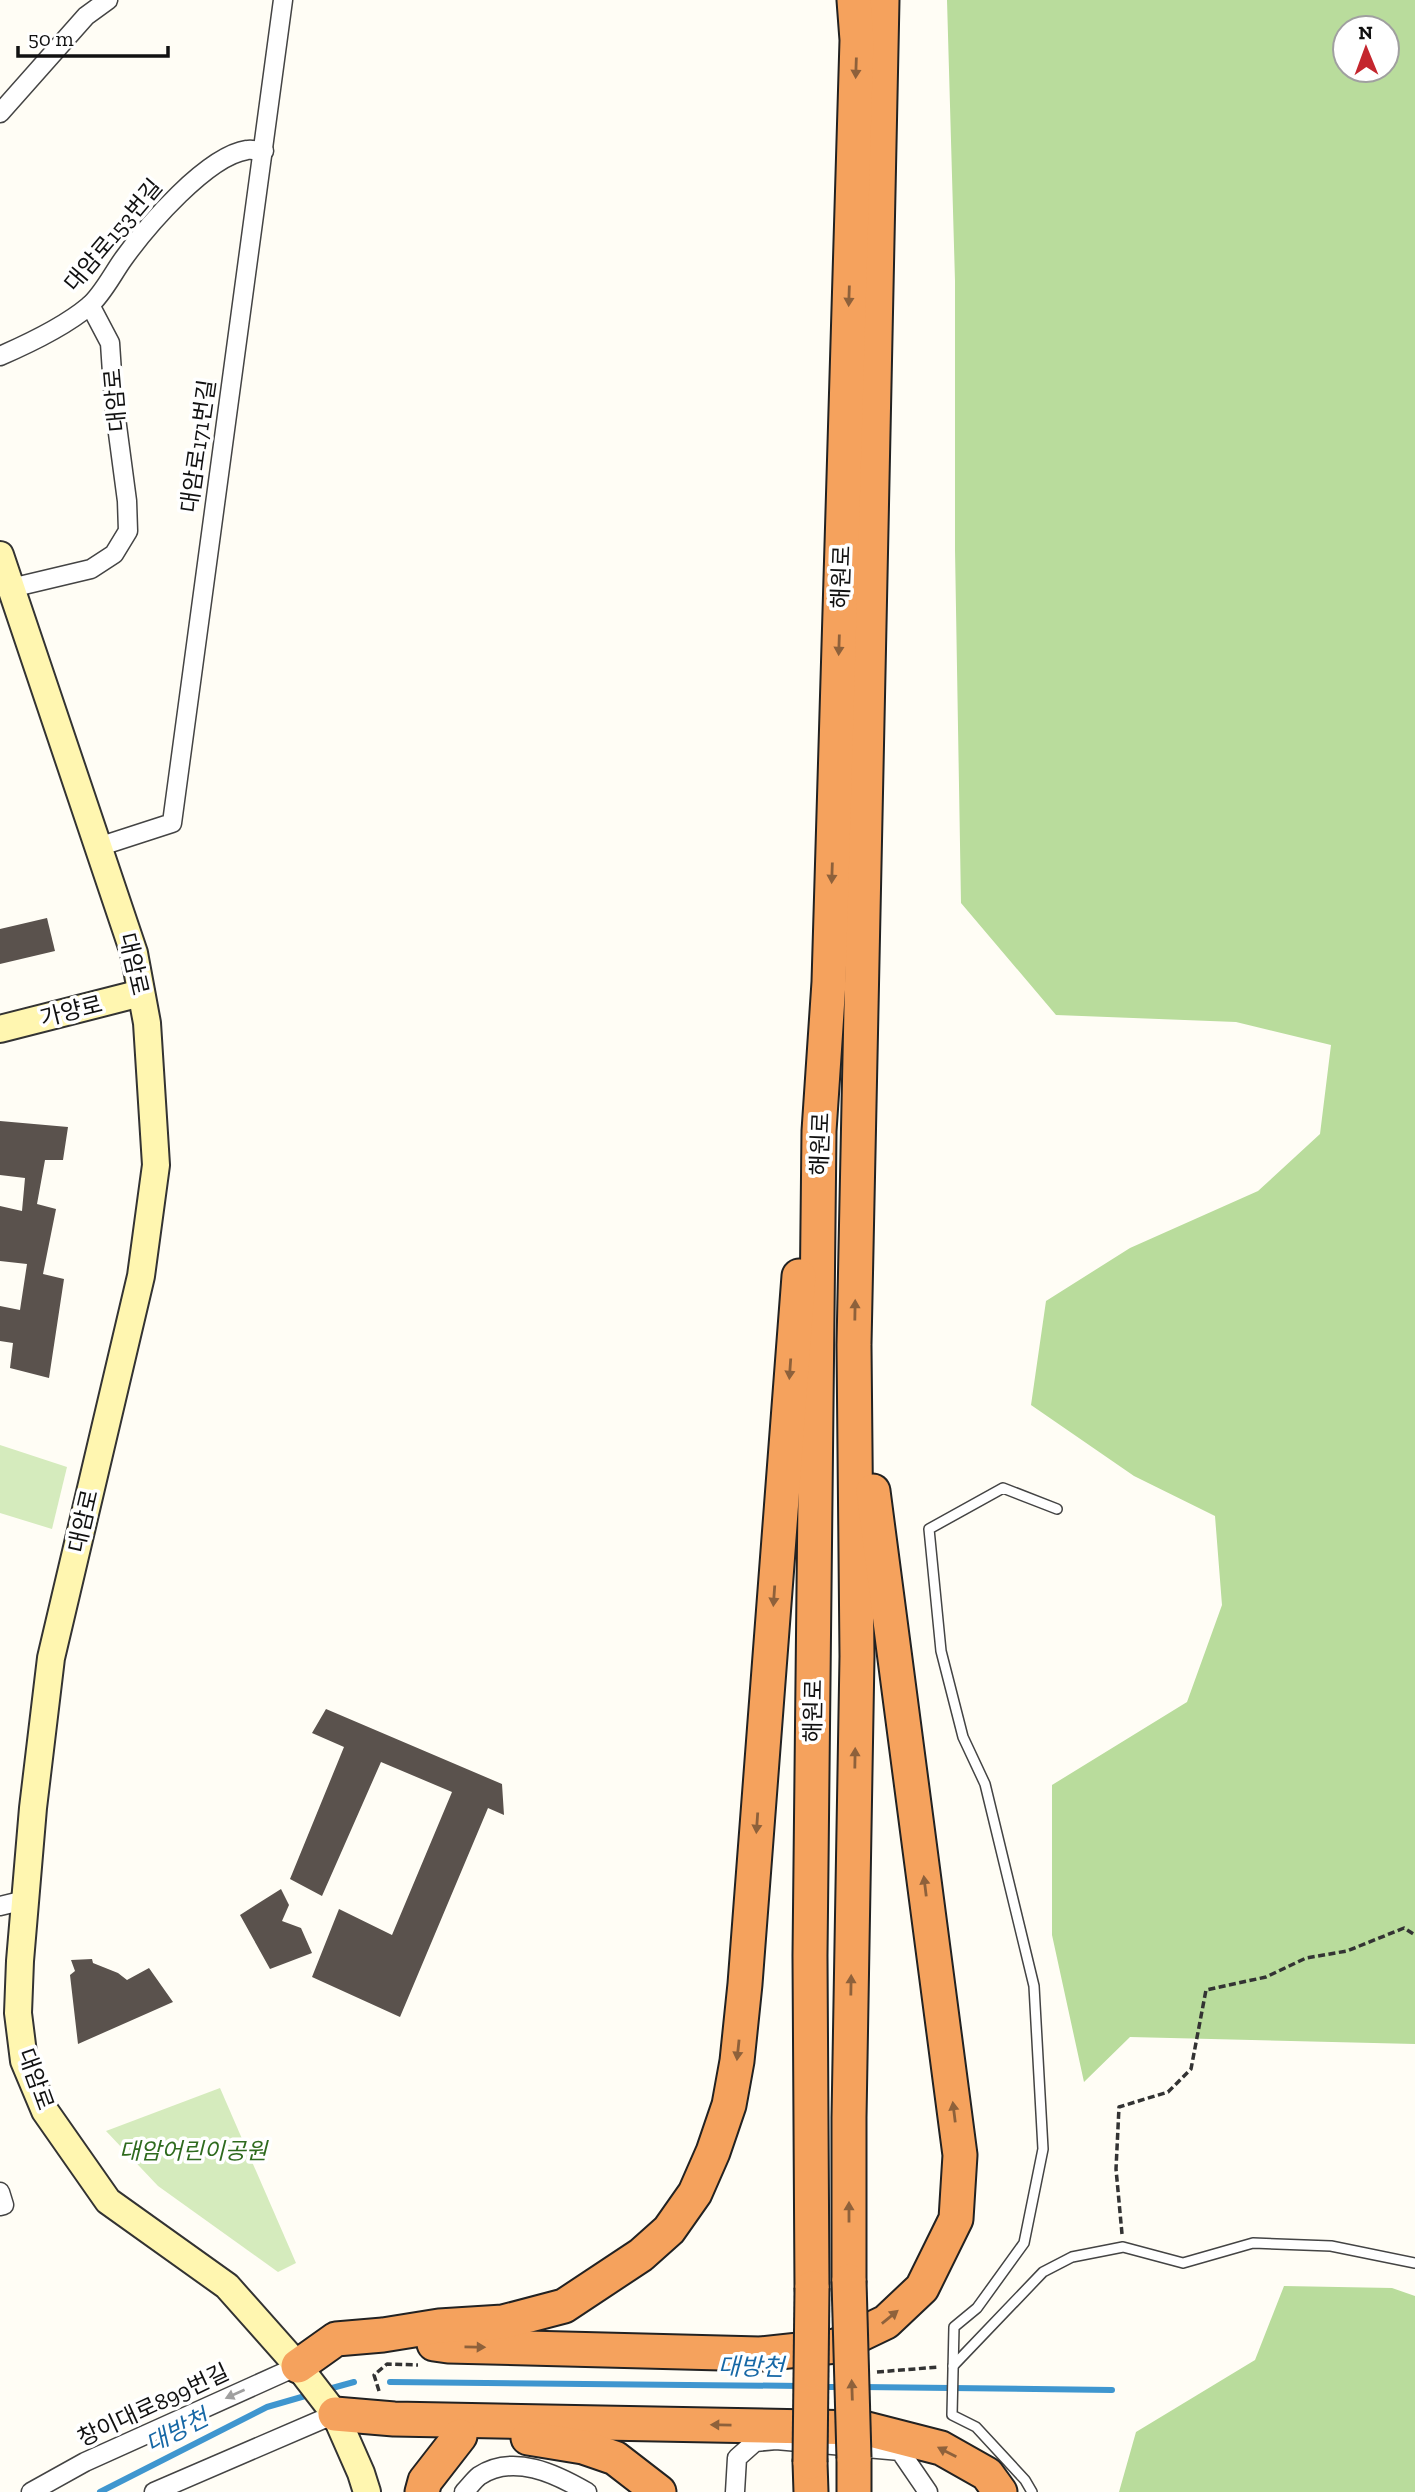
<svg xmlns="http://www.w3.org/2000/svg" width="1415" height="2492" font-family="'Zilla Slab','Noto Sans KR',serif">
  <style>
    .green { fill: #d5ebbd }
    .forest { fill: #b9dc9c; fill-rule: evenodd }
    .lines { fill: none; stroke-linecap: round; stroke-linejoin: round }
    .stream { stroke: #3f96cf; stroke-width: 6 }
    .building { fill: #5a524d }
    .lane-casing { stroke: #444; stroke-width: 12 }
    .street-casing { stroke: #444; stroke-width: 21 }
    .secondary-casing { stroke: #333; stroke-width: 30 }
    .highway-casing { stroke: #222; stroke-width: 37 }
    .path { stroke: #333; stroke-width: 3.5; stroke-dasharray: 7 3.5; stroke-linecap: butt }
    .lane { stroke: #fff; stroke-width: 9 }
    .street { stroke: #fff; stroke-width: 18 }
    .secondary { stroke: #fff6b0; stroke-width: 26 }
    .highway { stroke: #f5a25d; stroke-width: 33 }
    .highway-bridge-casing { stroke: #222; stroke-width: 37; stroke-linecap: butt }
    .highway-bridge { stroke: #f5a25d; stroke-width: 33 }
    .oneway { fill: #8e613b }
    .oneway2 { fill: #a0a0a0 }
    .labels { text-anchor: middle; stroke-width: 7; stroke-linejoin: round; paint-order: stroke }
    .street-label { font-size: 23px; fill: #111; stroke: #fff }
    .park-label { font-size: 23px; font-style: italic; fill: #2f6b1f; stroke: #fff }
    .water-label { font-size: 24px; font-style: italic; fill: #1768a6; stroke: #fff }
  </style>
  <rect width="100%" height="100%" fill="#fffdf5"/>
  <g class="green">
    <polygon points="0,1445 67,1467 52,1529 0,1513"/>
    <polygon points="220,2088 296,2263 278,2272 158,2186 106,2131"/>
  </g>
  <g class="forest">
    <path d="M947 0H1415V2044L1130 2037 1084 2082 1052 1935V1785L1187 1702 1222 1605 1215 1516 1134 1476 1031 1405 1046 1301 1130 1248 1258 1191 1320 1134 1331 1045 1236 1022 1056 1015 961 903 955 550V281ZM1387 28V70H1345V28Z"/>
    <polygon points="1284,2286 1392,2288 1415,2296 1415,2492 1119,2492 1136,2432 1255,2360"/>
  </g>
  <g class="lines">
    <g class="stream">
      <polyline points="390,2382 802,2386"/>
      <polyline points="820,2387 844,2387"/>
      <polyline points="862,2387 1112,2390"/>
      <polyline points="325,2390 354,2382"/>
      <polyline points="100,2492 267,2407 312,2394"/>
    </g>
  </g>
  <g class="building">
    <polygon points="47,918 55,951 0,964 0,929"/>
    <polygon points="0,1121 68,1127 63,1160 45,1160 37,1204 56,1209 43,1274 64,1279 49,1378 10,1368 13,1343 0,1341 0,1306 20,1310 27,1264 0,1261 0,1206 22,1211 25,1178 0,1175"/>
    <polygon points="326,1709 502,1784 504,1815 488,1808 400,2017 312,1977 339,1909 392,1935 452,1792 381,1762 322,1896 290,1879 344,1747 312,1733"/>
    <polygon points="281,1889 289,1905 282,1921 301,1928 312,1953 270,1969 240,1915"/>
    <polygon points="92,1959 93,1963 118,1973 127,1980 149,1968 173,2002 78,2044 70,1975 75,1971 71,1960"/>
  </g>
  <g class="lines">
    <defs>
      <g id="lane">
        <polyline points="953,2366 1043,2272 1072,2257 1123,2247 1183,2263 1253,2243 1331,2246 1415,2263"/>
        <polyline points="1032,2492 1025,2480 976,2427 952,2415 954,2327 977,2308 1024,2243 1043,2149 1034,1986 985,1784 963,1737 941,1651 929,1529 1003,1488 1057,1509"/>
      </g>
      <g id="street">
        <polyline points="0,113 86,16 108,0"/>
        <path d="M0 356C30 343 64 327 89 306 103 294 113 273 124 258 147 226 207 156 247 150 252 149 259 151 264 151"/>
        <polyline points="11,588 91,569 114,554 128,531 127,501 114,403 110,343 90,305"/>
        <polyline points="98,847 172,823 283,0"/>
        <polyline points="0,1906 25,1900"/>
        <polyline points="0,2192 4,2205 0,2206"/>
        <polyline points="31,2492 85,2462 298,2366"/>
        <polyline points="154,2492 335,2414"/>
        <path d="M464 2492C469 2487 474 2480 479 2476 513 2453 556 2474 587 2492"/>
        <polyline points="735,2492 737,2458 755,2442 776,2440 900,2451 928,2492"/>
      </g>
      <g id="secondary">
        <polyline points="0,555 134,953 147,1023 156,1165 141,1276 51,1658 33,1808 20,1961 18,2013 24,2061 45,2111 108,2201 227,2286 298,2366 335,2414 361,2473 367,2492"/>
        <polyline points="0,1029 141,993"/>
      </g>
      <g id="highway">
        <polyline points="849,2281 849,2118 857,1656 854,1345 882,0"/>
        <polyline points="812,2288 810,1956 819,1131 829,982 857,40 854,0"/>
        <polyline points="434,2344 448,2346 760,2354 836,2346 886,2322 922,2288 956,2219 960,2155 873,1491"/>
        <polyline points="298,2366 336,2339 383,2335 439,2326 503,2322 564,2306 641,2255 669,2230 695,2193 713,2152 729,2105 737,2061 745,1984 799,1276"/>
        <polyline points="335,2414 394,2419 863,2428 941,2448 987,2474 1000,2492"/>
        <polyline points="528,2438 583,2447 615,2458 659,2492"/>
        <polyline points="854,2458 854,2492"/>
        <polyline points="810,2462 811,2492"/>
        <polyline points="422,2492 425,2481 460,2436"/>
      </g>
    </defs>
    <use href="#lane" class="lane-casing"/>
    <use href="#street" class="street-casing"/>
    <use href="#secondary" class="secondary-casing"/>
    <use href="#highway" class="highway-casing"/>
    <g class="path">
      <polyline points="1122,2234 1116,2169 1119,2107 1168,2092 1191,2069 1206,1990 1266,1977 1306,1958 1347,1951 1404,1928 1415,1935"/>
      <polyline points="877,2372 939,2367"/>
      <polyline points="379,2391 374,2375 387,2364 418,2365"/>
    </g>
    <use href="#lane" class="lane"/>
    <use href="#street" class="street"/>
    <use href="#secondary" class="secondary"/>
    <use href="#highway" class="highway"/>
    <defs>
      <g id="highway-bridge">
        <polyline points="849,2281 854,2458"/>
        <polyline points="810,2462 812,2288"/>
      </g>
    </defs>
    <use href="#highway-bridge" class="highway-bridge-casing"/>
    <use href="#highway-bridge" class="highway-bridge"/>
  </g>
  <defs><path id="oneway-solid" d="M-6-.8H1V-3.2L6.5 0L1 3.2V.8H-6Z" transform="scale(1.75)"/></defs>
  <g class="oneway">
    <use href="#oneway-solid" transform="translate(856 68) rotate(92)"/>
    <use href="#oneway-solid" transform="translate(849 296) rotate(92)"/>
    <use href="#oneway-solid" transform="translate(839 645) rotate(92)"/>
    <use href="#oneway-solid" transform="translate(832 873) rotate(92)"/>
    <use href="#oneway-solid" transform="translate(855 1310) rotate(-89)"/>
    <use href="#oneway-solid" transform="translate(790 1369) rotate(94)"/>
    <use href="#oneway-solid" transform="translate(774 1596) rotate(94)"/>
    <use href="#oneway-solid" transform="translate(855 1758) rotate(-89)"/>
    <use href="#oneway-solid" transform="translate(757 1823) rotate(94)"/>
    <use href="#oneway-solid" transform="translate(925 1886) rotate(-97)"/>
    <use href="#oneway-solid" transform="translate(851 1985) rotate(-89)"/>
    <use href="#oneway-solid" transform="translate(738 2050) rotate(96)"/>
    <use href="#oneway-solid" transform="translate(954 2112) rotate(-97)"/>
    <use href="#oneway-solid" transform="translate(849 2212) rotate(-90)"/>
    <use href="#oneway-solid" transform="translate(890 2317) rotate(-39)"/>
    <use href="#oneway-solid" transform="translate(475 2347) rotate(1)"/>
    <use href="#oneway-solid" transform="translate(852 2390) rotate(-92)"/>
    <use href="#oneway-solid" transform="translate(721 2425) rotate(-179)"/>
    <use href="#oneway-solid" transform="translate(947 2452) rotate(-153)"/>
  </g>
  <use class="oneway2" href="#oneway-solid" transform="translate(235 2394) rotate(156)"/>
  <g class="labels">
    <g class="street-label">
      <text transform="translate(113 235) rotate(-50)" y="8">대암로153번길</text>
      <text transform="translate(115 400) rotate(-95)" y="8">대암로</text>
      <text transform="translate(198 446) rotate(-82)" y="8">대암로171번길</text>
      <text transform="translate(841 577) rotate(-88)" y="8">해원로</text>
      <text transform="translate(134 964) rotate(77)" y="8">대암로</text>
      <text transform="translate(71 1011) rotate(-14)" y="8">가양로</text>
      <text transform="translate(820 1144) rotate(-88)" y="8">해원로</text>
      <text transform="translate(83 1521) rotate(-77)" y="8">대암로</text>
      <text transform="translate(813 1711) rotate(-89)" y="8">해원로</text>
      <text transform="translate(36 2079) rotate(70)" y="8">대암로</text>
      <text transform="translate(153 2405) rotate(-25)" y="8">창이대로899번길</text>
    </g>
    <g class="park-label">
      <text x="193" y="2159">대암어린이공원</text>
    </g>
    <g class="water-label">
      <text transform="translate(751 2367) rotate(1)" y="8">대방천</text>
      <text transform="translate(177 2431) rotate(-27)" y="8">대방천</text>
    </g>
  </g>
  <g transform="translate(1366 49) rotate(359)"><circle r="33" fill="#ffffff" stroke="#a0a0a0" stroke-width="2"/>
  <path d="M0-5L12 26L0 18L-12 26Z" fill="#c4262e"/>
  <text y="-10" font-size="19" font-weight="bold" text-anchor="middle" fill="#111111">N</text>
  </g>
  <path d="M18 46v10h150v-10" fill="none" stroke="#111111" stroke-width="3.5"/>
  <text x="28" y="46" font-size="21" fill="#111111" stroke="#ffffff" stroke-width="5" paint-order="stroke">50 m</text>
</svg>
